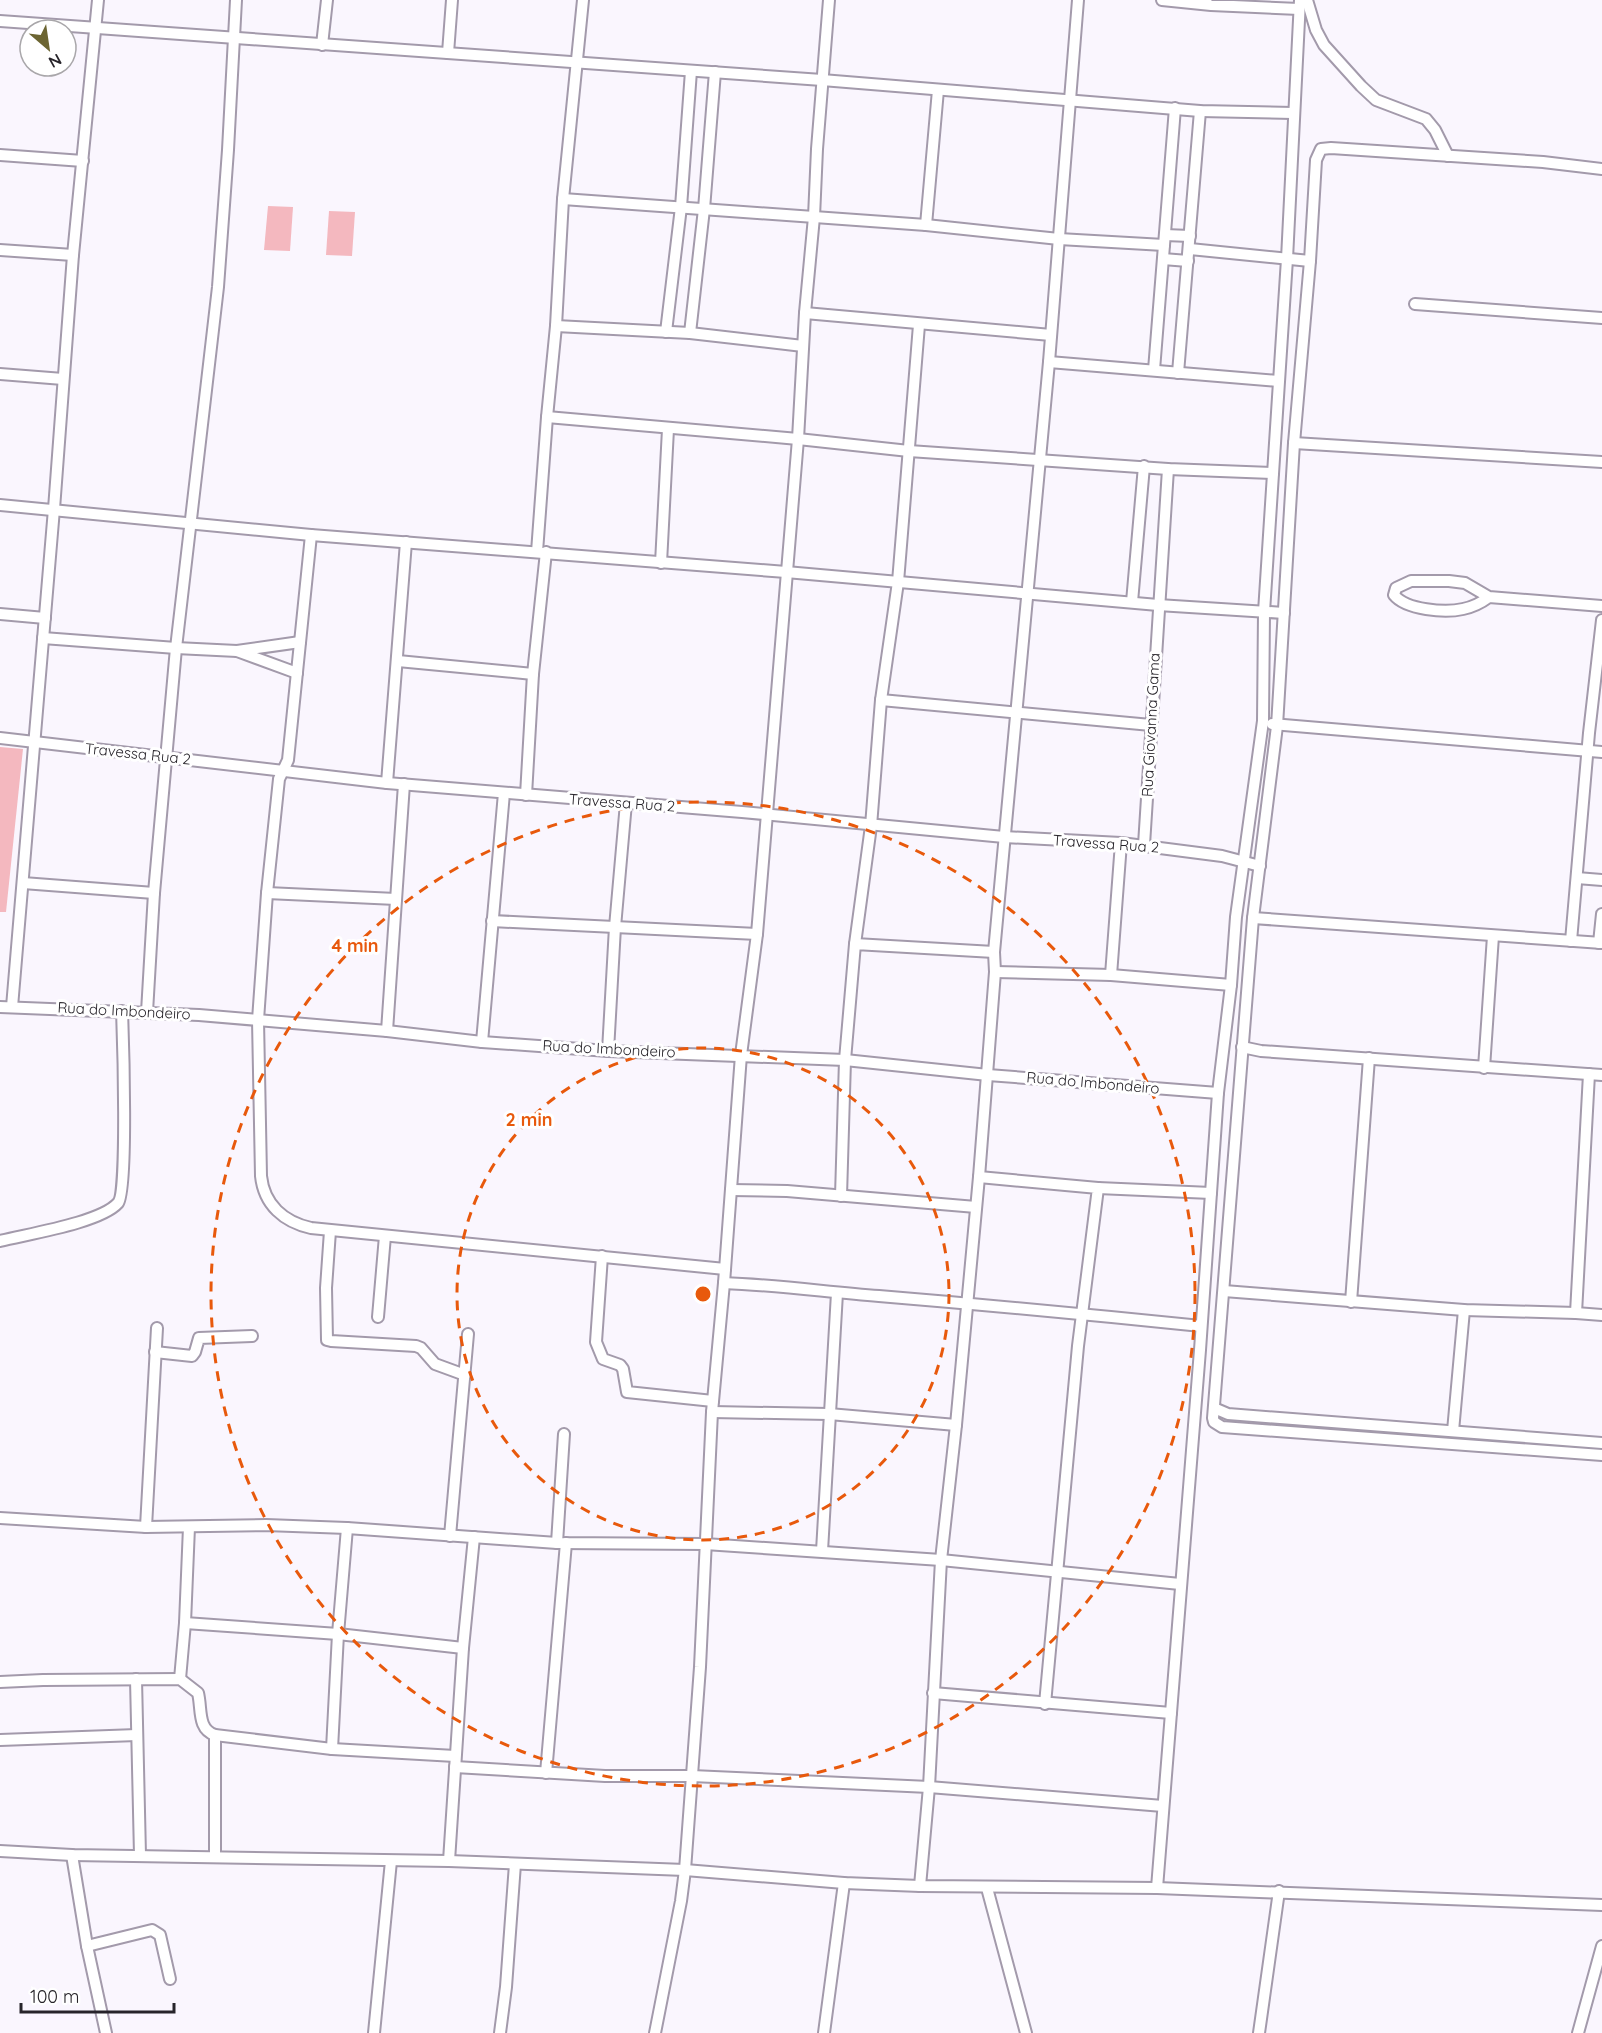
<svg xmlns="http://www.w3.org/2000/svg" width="1602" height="2033" font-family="Quicksand,sans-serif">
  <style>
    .green { fill: #f4b8bf }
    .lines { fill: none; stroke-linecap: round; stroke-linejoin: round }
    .street-casing { stroke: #a39aab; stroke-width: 14 }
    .street { stroke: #fff; stroke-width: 10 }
    .ring { fill: none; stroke: #e8590c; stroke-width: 3; stroke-dasharray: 10 8 }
    .labels { text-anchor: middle; stroke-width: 6; stroke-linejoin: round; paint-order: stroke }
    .street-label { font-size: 15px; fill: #27242a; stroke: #fff }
    .centre { fill: #e8590c; stroke: #fff; stroke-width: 3 }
    .ring-label { font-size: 18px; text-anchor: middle; font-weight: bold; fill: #e8590c; stroke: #fff; stroke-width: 6; stroke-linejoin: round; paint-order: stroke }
  </style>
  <rect width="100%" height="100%" fill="#faf6fe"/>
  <g class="green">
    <polygon points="268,206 293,207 290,251 264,250"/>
    <polygon points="329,211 355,212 352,256 326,255"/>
    <polygon points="0,747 23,749 6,912 0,912"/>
  </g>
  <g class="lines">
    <defs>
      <g id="street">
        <polyline points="1162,0 1211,5 1299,9"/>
        <polyline points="1307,0 1316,30 1324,45 1361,86 1376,100 1426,119 1435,130 1448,156"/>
        <polyline points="0,21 822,80 1200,111 1293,113"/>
        <polyline points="322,45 327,0"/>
        <polyline points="448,53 452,0"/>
        <polyline points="0,155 83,161"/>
        <polyline points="1602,169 1543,162 1331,148 1321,149 1316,160 1310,261 1294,443 1277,726 1253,918 1213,1418 1214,1422 1222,1427 1602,1455"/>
        <polyline points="563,199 926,225 1059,239 1164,245"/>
        <polyline points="926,225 938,90"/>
        <polyline points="1165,235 1190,236"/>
        <polyline points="1190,249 1310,261"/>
        <polyline points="0,250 73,255"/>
        <polyline points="1163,259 1188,261"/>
        <polyline points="1415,304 1602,318"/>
        <polyline points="805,313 1051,335"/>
        <polyline points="556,326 690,333 803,346"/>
        <polyline points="666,332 681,207 691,71"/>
        <polyline points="690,333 704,209 715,72"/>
        <polyline points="1049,362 1278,381"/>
        <polyline points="1154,370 1175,108"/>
        <polyline points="1178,373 1200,111"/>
        <polyline points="0,374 63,379"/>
        <polyline points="547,417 798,439 909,451 1168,469 1273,473"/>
        <polyline points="1294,443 1602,462"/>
        <polyline points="0,505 311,535 786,572 1158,605 1284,613"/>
        <path d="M311 535 288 760 279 779 267 893 258 1020 261 1176C264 1205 284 1222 311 1228L725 1269"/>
        <polyline points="537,552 547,417 556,326 563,199 583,0"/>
        <polyline points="661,563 668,429"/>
        <path d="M1489 597C1481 603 1473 607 1463 609 1445 613 1406 610 1394 595L1396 588 1411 581H1449L1465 583 1489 597 1602 606"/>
        <polyline points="1132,602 1144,466"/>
        <polyline points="0,614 45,618"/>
        <polyline points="43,638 176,648 237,651 300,642"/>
        <polyline points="237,651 297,673"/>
        <polyline points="398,661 533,674"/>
        <polyline points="881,700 1151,725"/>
        <polyline points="1272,724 1602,752"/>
        <polyline points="0,738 387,783 742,812 1004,837 1121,843 1222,856 1260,866"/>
        <polyline points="387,783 406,542"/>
        <polyline points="526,795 533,674 546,552"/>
        <polyline points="1144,845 1168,469"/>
        <polyline points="1577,878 1602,880"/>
        <polyline points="23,883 154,893"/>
        <polyline points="267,893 396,899"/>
        <polyline points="1253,918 1602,943"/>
        <polyline points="492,921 757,934"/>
        <polyline points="1571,941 1589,733 1602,620"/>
        <polyline points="1599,943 1602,914"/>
        <polyline points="855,944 871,826 881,700 898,582 919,325"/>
        <polyline points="995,972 1111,975 1231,985"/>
        <polyline points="1111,975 1121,843"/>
        <polyline points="0,1007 199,1015 387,1031 482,1042 608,1051 845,1060 988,1075 1218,1093"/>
        <polyline points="12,1007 54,509 73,255 98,0"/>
        <polyline points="147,1012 154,893 176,648 218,287 228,150 236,0"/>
        <polyline points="387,1031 404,784"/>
        <polyline points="482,1042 504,793"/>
        <polyline points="1242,1047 1261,1051 1602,1075"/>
        <polyline points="608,1051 615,927 626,803"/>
        <polyline points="1484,1068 1493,936"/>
        <polyline points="979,1177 1098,1188 1078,1346 1045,1704"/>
        <polyline points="1098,1188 1211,1193"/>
        <polyline points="731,1190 787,1191 976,1207"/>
        <polyline points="841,1196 845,1060 855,944 994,952"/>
        <polyline points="330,1231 326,1288 327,1340 331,1341 416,1346 421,1348 435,1364 465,1375"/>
        <path d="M0 1241C27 1234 100 1223 118 1203 128 1192 123 1036 122 1011"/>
        <polyline points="602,1256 596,1342 603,1359 620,1365 623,1369 627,1392 713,1401"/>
        <path d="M724 1283C776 1285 827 1292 879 1296 987 1305 1094 1315 1201 1326"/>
        <polyline points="1224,1291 1464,1310 1576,1313 1602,1315"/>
        <polyline points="1351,1302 1369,1058"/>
        <polyline points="1576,1313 1589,1074"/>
        <polyline points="378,1317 385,1236"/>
        <polyline points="155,1352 192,1356 195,1352 199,1338 252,1336"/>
        <polyline points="1214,1408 1228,1414 1602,1443"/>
        <polyline points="712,1412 829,1414 956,1425"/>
        <polyline points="1453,1431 1464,1310"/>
        <polyline points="0,1518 146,1527 266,1525 347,1528 557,1543 705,1544 941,1560 1180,1584"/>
        <polyline points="146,1527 157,1328"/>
        <polyline points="450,1536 468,1334"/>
        <polyline points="557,1543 564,1434"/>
        <polyline points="822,1551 837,1293"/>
        <polyline points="185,1623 338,1634 463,1648"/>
        <polyline points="136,1679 140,1855"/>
        <polyline points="180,1679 185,1623 189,1527"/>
        <path d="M0 1682 43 1680 180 1679 198 1693C202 1709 197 1729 215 1735L332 1749 455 1756"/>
        <polyline points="933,1693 1171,1713"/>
        <polyline points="215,1735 215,1857"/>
        <polyline points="0,1740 137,1735"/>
        <polyline points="332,1749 338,1634 347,1528"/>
        <polyline points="455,1767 605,1776 692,1776 929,1787 1163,1806"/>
        <polyline points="546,1773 566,1543"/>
        <polyline points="0,1851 72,1855 449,1861 685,1870 844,1883 920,1886 1157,1888 1602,1905"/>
        <polyline points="72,1855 87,1946 106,2033"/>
        <polyline points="449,1861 463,1648 474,1537"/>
        <polyline points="920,1886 929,1787 941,1560 956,1425 979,1177 995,972 994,952 1049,362 1078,0"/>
        <polyline points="987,1888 1026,2033"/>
        <polyline points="1157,1888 1200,1350 1218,1093 1231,985 1236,917 1263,721 1264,612 1287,259 1300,0"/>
        <polyline points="87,1946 152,1930 160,1935 170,1979"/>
        <polyline points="374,2033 391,1861"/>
        <polyline points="500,2033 506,1987 515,1864"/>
        <polyline points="655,2033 681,1901 685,1870 700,1667 712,1412 724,1283 741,1055 757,934 798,439 805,313 814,217 817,149 829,0"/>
        <polyline points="824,2033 844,1883"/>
        <polyline points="1259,2033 1279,1891"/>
        <polyline points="1578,2033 1602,1946"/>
      </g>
    </defs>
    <use href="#street" class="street-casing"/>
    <use href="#street" class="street"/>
  </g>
  <g class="ring">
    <circle cx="703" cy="1294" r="246"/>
    <circle cx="703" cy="1294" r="492"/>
  </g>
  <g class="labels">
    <g class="street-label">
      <text transform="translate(1151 725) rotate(-87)" y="5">Rua Giovanna Gama</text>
      <text transform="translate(138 754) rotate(6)" y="5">Travessa Rua 2</text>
      <text transform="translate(622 803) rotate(4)" y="5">Travessa Rua 2</text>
      <text transform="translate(1106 844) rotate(4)" y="5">Travessa Rua 2</text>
      <text transform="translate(124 1011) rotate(3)" y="5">Rua do Imbondeiro</text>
      <text transform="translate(609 1049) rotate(3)" y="5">Rua do Imbondeiro</text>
      <text transform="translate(1093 1083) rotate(5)" y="5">Rua do Imbondeiro</text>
    </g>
  </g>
  <circle cx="703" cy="1294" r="9" class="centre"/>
  <g class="ring-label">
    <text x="355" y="952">4 min</text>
    <text x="529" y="1126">2 min</text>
  </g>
  <g transform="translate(48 48) rotate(151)"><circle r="28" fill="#ffffff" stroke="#a9a7aa" stroke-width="1.5"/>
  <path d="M0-4.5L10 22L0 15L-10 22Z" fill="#6c6532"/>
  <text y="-9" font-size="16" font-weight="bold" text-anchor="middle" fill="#27242a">N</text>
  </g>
  <path d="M21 2003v9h153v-9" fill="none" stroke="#27242a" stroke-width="3"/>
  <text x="30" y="2003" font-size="18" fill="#27242a" stroke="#ffffff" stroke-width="4.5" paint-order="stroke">100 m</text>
</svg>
